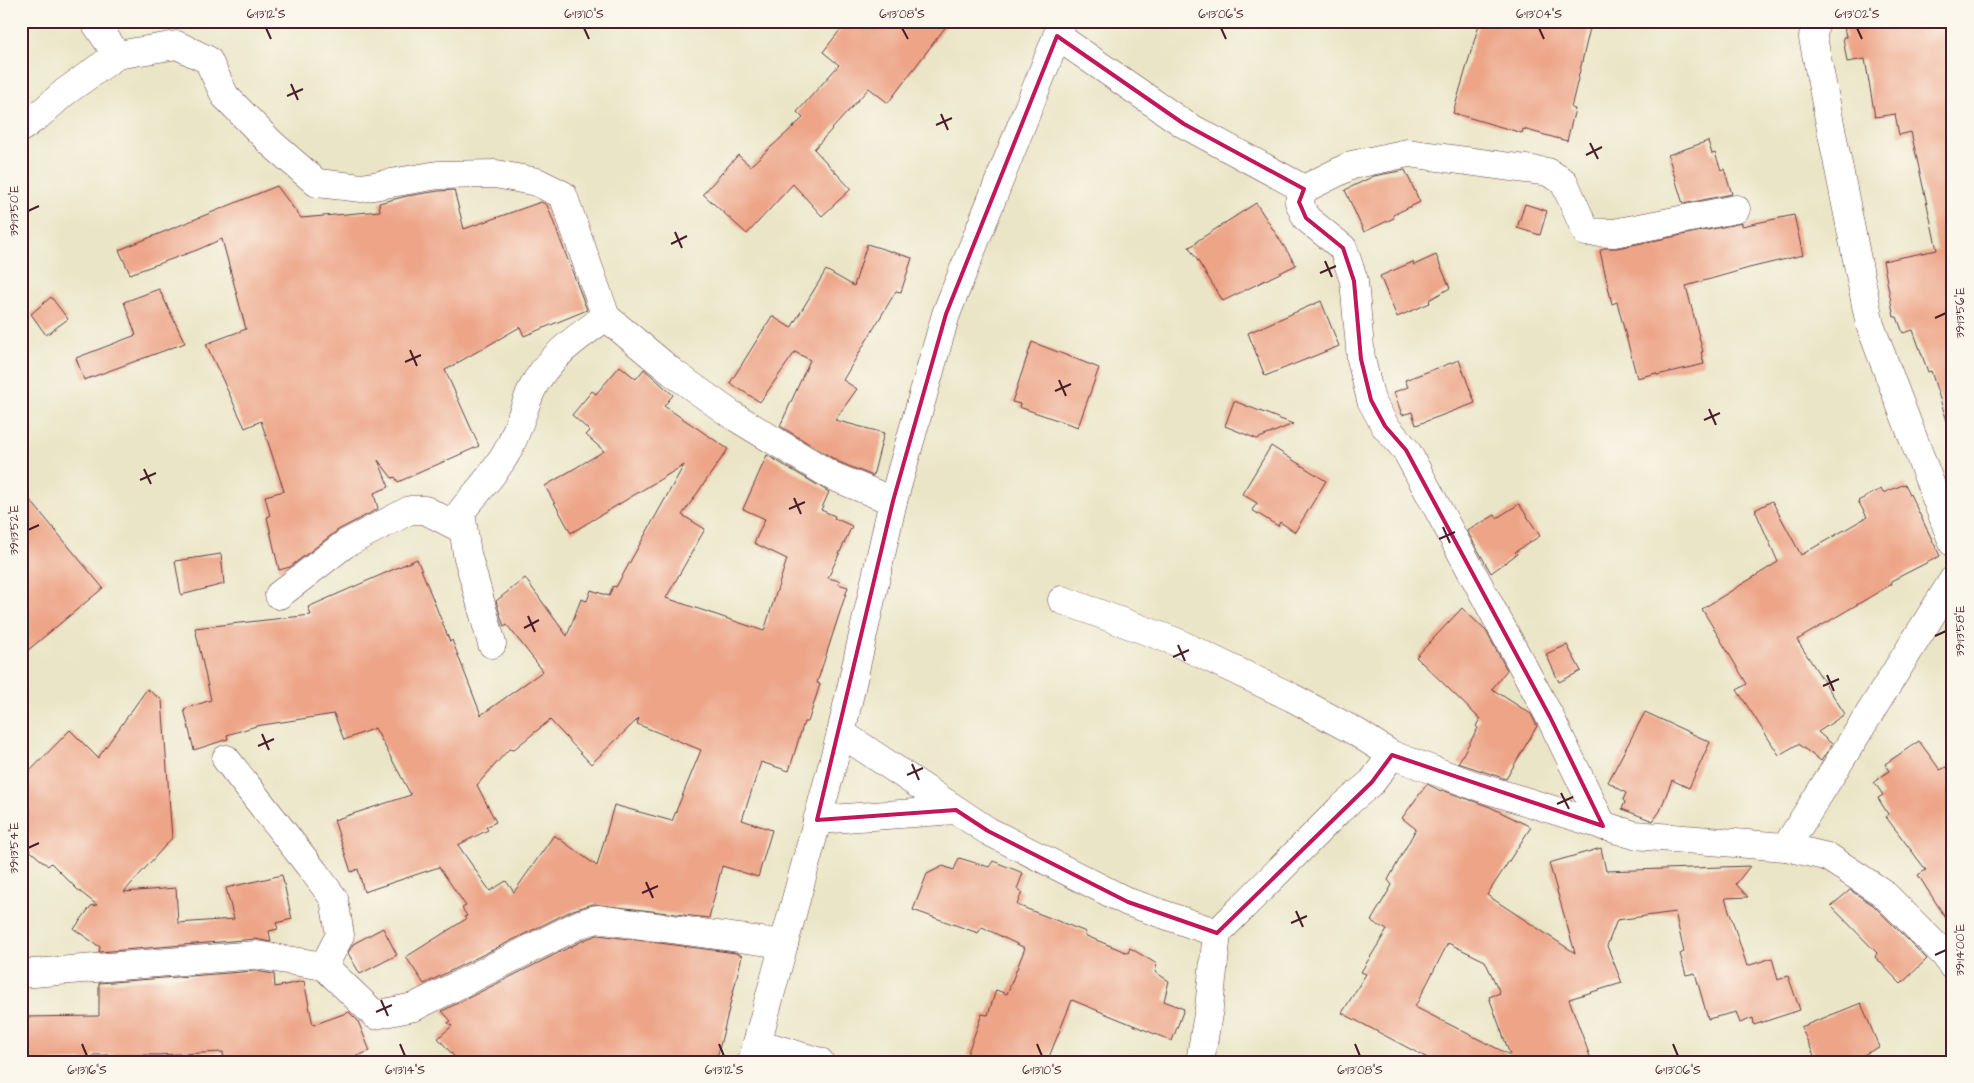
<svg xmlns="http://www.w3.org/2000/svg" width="1974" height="1083" font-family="'Architects Daughter',sans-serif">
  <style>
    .building { fill: #eda487; fill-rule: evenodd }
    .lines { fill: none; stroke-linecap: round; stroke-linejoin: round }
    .minor-casing { stroke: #623d42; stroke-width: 29 }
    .secondary-casing { stroke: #623d42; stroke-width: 29 }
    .minor { stroke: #fff; stroke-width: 28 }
    .secondary { stroke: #fff; stroke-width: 28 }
    .marked { fill: none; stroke: #c2185b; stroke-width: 4; stroke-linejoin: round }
    .ticks { fill: none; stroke: #4a1f2b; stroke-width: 2 }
    .neatline { fill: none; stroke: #4a1f2b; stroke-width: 2 }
    .ticks-label { font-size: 12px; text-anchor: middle; fill: #4a1f2b }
  </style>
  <rect width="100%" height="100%" fill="#fbf7ec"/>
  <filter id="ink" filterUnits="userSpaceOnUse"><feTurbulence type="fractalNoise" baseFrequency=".02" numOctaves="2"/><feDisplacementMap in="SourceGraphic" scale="10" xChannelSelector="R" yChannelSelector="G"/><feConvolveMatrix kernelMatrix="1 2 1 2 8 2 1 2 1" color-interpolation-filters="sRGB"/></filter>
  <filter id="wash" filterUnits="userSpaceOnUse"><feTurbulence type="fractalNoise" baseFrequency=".0096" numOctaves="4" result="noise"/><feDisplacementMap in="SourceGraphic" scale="20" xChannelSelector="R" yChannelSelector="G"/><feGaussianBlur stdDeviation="1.12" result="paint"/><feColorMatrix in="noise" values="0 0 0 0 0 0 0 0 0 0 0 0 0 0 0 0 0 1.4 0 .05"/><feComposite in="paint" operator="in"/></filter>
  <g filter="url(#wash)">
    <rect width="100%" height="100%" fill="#ebe5c7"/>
    <g id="blocks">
      <g class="building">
        <polygon points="847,21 950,21 888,103 869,88 814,149 851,189 822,216 793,184 747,234 703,194 738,155 750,166 803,118 797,112 839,65 823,52"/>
        <polygon points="1480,21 1561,21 1590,28 1571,108 1575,109 1567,141 1523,129 1522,133 1453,113"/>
        <polygon points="1843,21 1953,21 1953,420 1947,421 1931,371 1928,372 1913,330 1903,333 1897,317 1894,317 1883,261 1937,250 1911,132 1899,135 1895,114 1875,117 1865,59 1847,62 1843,37 1846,37"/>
        <polygon points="1708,141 1712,154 1715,153 1721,170 1724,169 1732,194 1683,204 1668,155"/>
        <polygon points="1405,170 1420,202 1393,215 1394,218 1364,232 1345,190 1374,176"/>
        <polygon points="277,186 301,218 380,211 379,203 407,196 439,191 454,190 464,229 541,202 547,205 587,310 524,336 520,327 445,370 479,446 398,482 395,477 392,478 378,460 389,487 374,493 378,509 338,530 290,567 279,570 267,517 270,516 265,496 284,491 261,421 245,428 206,344 246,329 222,239 197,250 130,274 119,250"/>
        <polygon points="1256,203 1296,265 1223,301 1189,247 1197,243 1197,241"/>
        <polygon points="1525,204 1547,211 1540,235 1517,228"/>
        <polygon points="1794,215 1803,255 1749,268 1686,286 1703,352 1701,352 1704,364 1657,375 1656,373 1637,378 1617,302 1612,304 1600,251 1604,248 1617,248 1742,223 1742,226"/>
        <polygon points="867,244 912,258 901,292 896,291 843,380 857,389 835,420 884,433 873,476 839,462 780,426 810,360 795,352 760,402 730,383 772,316 791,328 826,270 854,286"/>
        <polygon points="1436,255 1450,288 1429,300 1430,303 1397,317 1380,276 1413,262 1414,265"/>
        <polygon points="159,289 185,343 84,380 76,358 136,335 124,302"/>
        <polygon points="51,297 68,319 46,335 31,314"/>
        <polygon points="1321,301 1339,346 1265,376 1248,333"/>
        <polygon points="1032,342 1099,368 1078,427 1019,407 1020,404 1012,402"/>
        <polygon points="1459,360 1475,403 1416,425 1412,412 1402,415 1394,392 1408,387 1405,380"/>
        <path d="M620 366 636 379 644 369 673 395 664 406 728 449 682 515 705 529 666 598 764 631 787 559 754 543 765 519 743 509 767 455 829 492 821 510 835 516 834 518 852 526 828 578 840 581 838 584 848 587 817 683 820 684 808 722H804L789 771 761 762 742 820 772 830 758 877 722 866 709 918 593 904 573 910 424 984 406 957 466 919 464 917 467 916 462 908 466 906 439 867 364 892 358 869 351 872 334 820 411 795 375 728 344 740 334 714 256 726 227 735 228 739 194 750 184 709 211 700 195 628 311 615 308 607 417 559 450 642 452 640 481 715 543 671 507 625 504 627 496 601 525 578 567 636 581 599 587 601 591 590 609 596 613 586 616 587 684 465 571 533 545 486 604 451 586 435 590 431 572 415 592 391 596 394ZM639 718 637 724 701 750 672 821 614 805 597 866 554 835 514 892 506 881 490 891 458 845 488 830 486 827 496 822 477 785 509 749 513 750 550 720 591 764Z"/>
        <polygon points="1234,401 1293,424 1257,439 1225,426"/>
        <polygon points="1271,446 1326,481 1295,532 1280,522 1278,526 1252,510 1257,503 1242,494"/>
        <polygon points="1905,484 1940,556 1891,581 1892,584 1797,640 1845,714 1818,732 1832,744 1821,761 1798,744 1779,755 1737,690 1747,684 1702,609 1778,562 1755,510 1772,501 1801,555 1867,517 1858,501 1881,489 1883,493"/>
        <polygon points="21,489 103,588 21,656"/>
        <polygon points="1519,504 1540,536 1515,552 1517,554 1491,573 1467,531 1495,515 1497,518"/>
        <polygon points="221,554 224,584 181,595 175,561"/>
        <polygon points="1462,608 1486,631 1507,670 1492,689 1531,714 1537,726 1506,779 1458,763 1478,728 1476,726 1480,719 1416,657"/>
        <polygon points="1567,645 1581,671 1559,682 1546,654"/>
        <polygon points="147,689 162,700 172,838 124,892 176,888 178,923 234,919 226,888 282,875 292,919 276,923 278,929 269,931 271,942 255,939 99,952 100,947 74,929 91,906 97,905 78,890 51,863 48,866 21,843 21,780 70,730 98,758"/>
        <polygon points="1645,712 1710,742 1689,788 1672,780 1660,811 1653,821 1622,809 1625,802 1623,800 1626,793 1608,782"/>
        <polygon points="1919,741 1940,770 1953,764 1953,929 1918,875 1926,870 1886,817 1888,814 1878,798 1883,795 1874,782 1889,771 1885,764"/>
        <path d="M1427 784 1441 791 1442 790 1490 807 1531 827 1487 895 1575 953 1549 863 1601 848 1606 871 1750 866 1736 884 1748 897 1725 898 1747 966 1772 958 1778 980 1788 976 1800 1010 1754 1025 1753 1018 1740 1023 1736 1012 1708 1019 1695 973 1686 975 1680 954 1684 952 1675 912 1617 920 1607 946 1622 983 1569 999 1592 1062H1435L1342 1013 1366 974 1361 972 1387 930 1371 921 1392 885 1388 880 1416 829 1402 818ZM1448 943 1485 961 1500 993 1489 997 1510 1055 1415 1007Z"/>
        <polygon points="959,858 989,867 993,861 1023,873 1017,889 1022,892 1017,905 1086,932 1084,935 1128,953 1130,948 1157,964 1155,972 1169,981 1164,1001 1184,1009 1172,1041 1072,1000 1047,1062 983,1062 967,1055 982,1014 988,1015 996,990 1007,994 1025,948 982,927 978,933 913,910 927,874 943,866 954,870"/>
        <polygon points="1850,890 1873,905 1927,959 1901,984 1875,957 1877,953 1831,906"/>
        <polygon points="383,928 397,955 360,974 348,953 353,944"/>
        <polygon points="598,935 736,953 742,956 716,1062 459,1062 438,1038 452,1026 448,1023 451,1021 442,1011 586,939"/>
        <polygon points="255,971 274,974 275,987 304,981 313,1025 349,1012 358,1021 370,1051 341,1062 224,1062 223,1052 158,1055 93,1055 93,1060 21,1062 21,1017 99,1016 99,983"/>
        <polygon points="1861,1003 1879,1047 1850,1062 1817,1062 1801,1027"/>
      </g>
    </g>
  </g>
  <g filter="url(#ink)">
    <use href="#blocks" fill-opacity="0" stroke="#623d42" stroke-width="1"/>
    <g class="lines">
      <defs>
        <g id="minor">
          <polyline points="1815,21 1813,38 1870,325 1953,543"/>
          <polyline points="1057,36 1184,124 1304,189"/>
          <polyline points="117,55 177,45 208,60 225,96 271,143 317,183 362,188 438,175 496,174 537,182 563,195 606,317 672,372 732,415 832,476 893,501"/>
          <polyline points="21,128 39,115 65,92 117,55 94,21"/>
          <polyline points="1953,580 1786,847 1828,857 1883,893 1945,955 1953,967"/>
          <polyline points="279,595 345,544 410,510 425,510 462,529"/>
          <polyline points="1062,600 1174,641 1291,697 1356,732 1392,755"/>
          <path d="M492 644 467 554 461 512C477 491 497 472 509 448 518 430 523 410 531 391 547 358 576 338 606 317"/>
          <polyline points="841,733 988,831 1128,902 1217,933 1339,810 1372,782 1392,755 1476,786 1634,835 1786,847"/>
          <polyline points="226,759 315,873 334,899 340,935 324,966"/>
          <polyline points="817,820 956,810"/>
          <polyline points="1603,826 1550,717 1406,450 1385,426 1371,400 1361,359 1354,281 1343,248 1306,218 1299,202 1304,189 1352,165 1408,153 1548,172 1564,182 1586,232 1614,233 1736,209"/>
          <polyline points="21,974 256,955 324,966 375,1015 414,1007 580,924 597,919 784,944"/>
          <polyline points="757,1043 820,1062"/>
          <polyline points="1200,1062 1209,1008 1217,933"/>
        </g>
        <polyline id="secondary" points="752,1062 841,733 893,501 946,314 1063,21"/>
      </defs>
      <use href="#minor" class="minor-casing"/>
      <use href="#secondary" class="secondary-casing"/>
      <use href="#minor" class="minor"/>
      <use href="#secondary" class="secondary"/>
    </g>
  </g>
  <path class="marked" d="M1057 36 1184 124 1304 189 1299 202 1306 218 1343 248 1354 281 1361 359 1371 400 1385 426 1406 450 1550 717 1603 826 1392 755 1372 782 1217 933 1128 902 988 831 956 810 817 820 893 501 946 314Z"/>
  <path class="ticks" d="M266 28 271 39M584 28 589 39M902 28 908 39M1221 28 1226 39M1539 28 1544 39M1857 28 1862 39M291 84 298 100M287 96 303 89M941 114 948 130M936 125 952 118M1590 143 1598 159M1586 155 1602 147M28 211 39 206M675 232 682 248M671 244 687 236M1325 261 1332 277M1320 273 1336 266M1935 318 1946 313M410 350 417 366M405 362 421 355M1059 380 1066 396M1055 391 1071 384M1709 409 1716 425M1704 420 1720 413M144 469 151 484M140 480 156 473M794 498 801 514M789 509 805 502M1443 527 1450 543M28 530 39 525M1439 539 1455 532M528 616 535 632M524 628 539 620M1935 636 1946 631M1178 645 1185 661M1173 657 1189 650M1827 675 1834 691M1823 686 1839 679M262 734 269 750M258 746 274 739M912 764 919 780M907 775 923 768M1561 793 1569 809M1557 804 1573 797M28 848 39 843M646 882 653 898M642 893 658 886M1296 911 1303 927M1291 923 1307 916M1935 955 1946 950M381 1000 388 1016M376 1012 392 1005M82 1044 87 1056M400 1044 405 1056M719 1044 724 1056M1037 1044 1042 1056M1355 1044 1360 1056M1673 1044 1678 1056"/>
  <rect width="1974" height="1083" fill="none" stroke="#fbf7ec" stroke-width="55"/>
  <rect x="28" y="28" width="1918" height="1028" class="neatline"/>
  <g class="ticks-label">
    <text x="266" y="18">6°13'12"S</text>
    <text x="584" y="18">6°13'10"S</text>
    <text x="902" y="18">6°13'08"S</text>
    <text x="1221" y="18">6°13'06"S</text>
    <text x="1539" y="18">6°13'04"S</text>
    <text x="1857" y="18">6°13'02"S</text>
    <text transform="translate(14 211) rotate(-90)" y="4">39°13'50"E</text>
    <text transform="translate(1960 313) rotate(-90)" y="4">39°13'56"E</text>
    <text transform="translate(14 530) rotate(-90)" y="4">39°13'52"E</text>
    <text transform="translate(1960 631) rotate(-90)" y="4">39°13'58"E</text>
    <text transform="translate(14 848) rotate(-90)" y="4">39°13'54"E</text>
    <text transform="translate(1960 950) rotate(-90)" y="4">39°14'00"E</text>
    <text x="87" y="1074">6°13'16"S</text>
    <text x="405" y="1074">6°13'14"S</text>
    <text x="724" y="1074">6°13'12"S</text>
    <text x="1042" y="1074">6°13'10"S</text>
    <text x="1360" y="1074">6°13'08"S</text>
    <text x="1678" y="1074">6°13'06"S</text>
  </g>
</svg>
